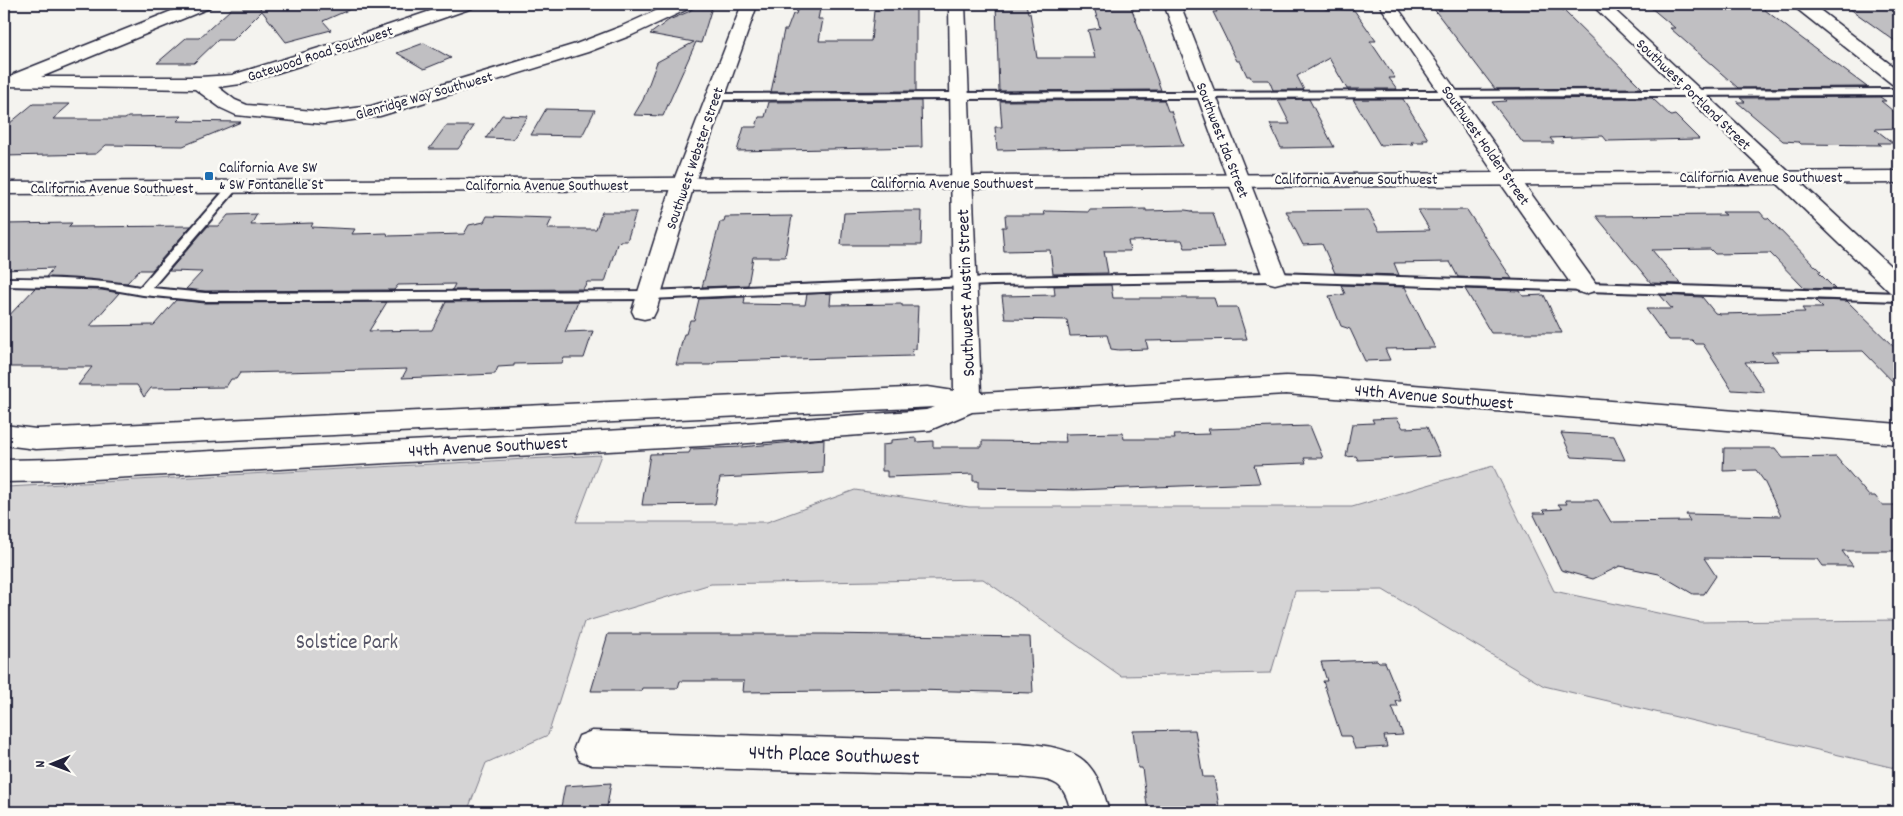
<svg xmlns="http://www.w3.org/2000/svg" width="1903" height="816" font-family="Dekko,sans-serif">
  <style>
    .green { fill: #d5d4d5; stroke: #7c7b88 }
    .building { fill: #c0bfc2; stroke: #22223b }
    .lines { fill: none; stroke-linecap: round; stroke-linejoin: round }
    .lane-casing { stroke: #22223b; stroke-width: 4 }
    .street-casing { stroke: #22223b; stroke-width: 3 }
    .secondary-casing { stroke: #22223b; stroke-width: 3 }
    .lane { fill: #fdfcf7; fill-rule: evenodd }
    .street { fill: #fdfcf7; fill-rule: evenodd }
    .secondary { fill: #fdfcf7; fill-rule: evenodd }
    .poi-dot { fill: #1f6fb2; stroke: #fdfcf7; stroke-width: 2 }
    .labels { text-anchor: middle; stroke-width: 5; stroke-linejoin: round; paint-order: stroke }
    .far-street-label { font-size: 15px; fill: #22223b; stroke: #fdfcf7 }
    .far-poi-label { font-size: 15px; fill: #22223b; stroke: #fdfcf7; text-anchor: start }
    .street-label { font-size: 18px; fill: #22223b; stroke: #fdfcf7 }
    .near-park-label { font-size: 21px; fill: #585769; stroke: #fdfcf7 }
    .near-street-label { font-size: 21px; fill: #22223b; stroke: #fdfcf7 }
  </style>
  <rect width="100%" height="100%" fill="#f4f3ef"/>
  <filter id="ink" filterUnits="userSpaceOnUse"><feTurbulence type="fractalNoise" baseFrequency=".02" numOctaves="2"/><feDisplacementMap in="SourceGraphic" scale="10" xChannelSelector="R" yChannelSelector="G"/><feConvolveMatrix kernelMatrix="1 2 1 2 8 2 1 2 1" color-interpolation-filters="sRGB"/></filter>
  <g filter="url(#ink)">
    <polygon class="green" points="601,455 576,522 767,522 855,490 969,507 1352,507 1493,466 1554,591 1700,622 1899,620 1899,769 1544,686 1383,590 1295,591 1271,673 1121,676 983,579 711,584 584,622 548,735 486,763 467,812 4,812 4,489 7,487"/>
    <g class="building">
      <polygon points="257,4 362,4 323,21 331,30 286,42 262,11 233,40 218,40 194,63 157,63 186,38 199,38 231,9 261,9"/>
      <polygon points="700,4 713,4 701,43 696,42 663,116 634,115 643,100 657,62 694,42 650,34 669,20 688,12"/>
      <polygon points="799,4 821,4 818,19 823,19 819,41 871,41 874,11 880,11 881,4 916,4 916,91 771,92 784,30 787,30 793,14 796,14"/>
      <polygon points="996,4 1026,4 1028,13 1030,13 1037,58 1095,58 1088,30 1100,28 1093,4 1130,4 1161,90 999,91"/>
      <polygon points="1213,4 1322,4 1325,9 1354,10 1376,41 1370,41 1395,78 1389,78 1397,89 1347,89 1329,58 1297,76 1304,90 1273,90 1269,80 1252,80 1250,76 1247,76 1240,61 1237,61 1213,12 1217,12"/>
      <polygon points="1430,4 1468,4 1471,7 1559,6 1642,88 1495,89"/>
      <polygon points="1760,6 1796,34 1867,87 1738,88 1670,28 1675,28 1650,7"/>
      <polygon points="1846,6 1899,6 1899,44 1874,26"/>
      <polygon points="424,43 451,58 424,69 397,53"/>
      <polygon points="1880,97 1886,101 1881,101 1899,116 1899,128 1875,129 1893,143 1878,143 1881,145 1801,144 1799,142 1783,141 1737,102 1745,102 1740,98"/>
      <polygon points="1652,98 1671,116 1675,115 1699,139 1607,141 1603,136 1550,138 1554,143 1523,143 1492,102 1506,101 1504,99"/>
      <polygon points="1309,99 1334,147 1281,148 1270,124 1290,124 1278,100"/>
      <polygon points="1353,99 1403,99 1428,139 1422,139 1424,142 1411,142 1413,144 1380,145"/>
      <polygon points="1164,100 1168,111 1171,111 1183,146 997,150 995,127 1002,127 1000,101"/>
      <polygon points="921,101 922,147 737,151 744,127 756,127 759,117 765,117 769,102"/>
      <polygon points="33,104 70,104 53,119 125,119 128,117 182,116 177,121 241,122 183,146 106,145 96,154 4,156 4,128"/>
      <polygon points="546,109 595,110 582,136 531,135"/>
      <polygon points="502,115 528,116 513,139 486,138"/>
      <polygon points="446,126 474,126 458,149 429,149"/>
      <polygon points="1146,209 1146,211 1185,210 1192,211 1193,213 1213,213 1224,247 1185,248 1182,240 1128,241 1130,251 1104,251 1108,273 1053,274 1050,250 1004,251 1002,227 1006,227 1005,215 1045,215 1044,211 1089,212 1089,210"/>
      <polygon points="1368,210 1379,231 1430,230 1418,210 1467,210 1512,279 1458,277 1450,262 1394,263 1399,275 1335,273 1322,244 1303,245 1286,211"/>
      <polygon points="896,211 922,211 921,245 841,245 844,213"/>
      <polygon points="602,212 636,212 627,241 620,241 617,244 605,282 587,282 583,289 452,290 455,284 398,285 394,290 205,291 186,289 202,272 169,271 208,226 219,226 228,215 257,214 251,225 313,223 311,227 355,229 352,234 387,233 388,236 464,234 469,225 484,222 487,216 552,218 547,229 596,229"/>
      <polygon points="1722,212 1760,212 1765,218 1768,218 1821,272 1818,272 1835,289 1804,288 1770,253 1715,254 1710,249 1652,250 1681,284 1651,283 1596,216 1726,215"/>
      <polygon points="792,216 785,257 753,257 748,285 702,287 720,222 724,222 725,217"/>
      <polygon points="72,223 68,227 191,226 152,270 139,270 127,283 46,277 53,268 4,270 4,224"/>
      <polygon points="1111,285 1113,298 1214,298 1217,307 1237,307 1247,339 1146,341 1148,349 1119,350 1111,349 1107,335 1070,336 1067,320 1005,319 1002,296 1055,295 1054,286"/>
      <polygon points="1341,285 1405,287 1435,348 1385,349 1390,360 1365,361 1350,329 1341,326 1329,296 1345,294"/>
      <polygon points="35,288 102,290 119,293 90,326 154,325 176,300 205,303 387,302 369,331 432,330 446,302 578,301 565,332 593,331 584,358 564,358 562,363 514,364 514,366 498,367 495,374 402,378 407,369 240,373 236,379 231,379 226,387 151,388 144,397 137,385 78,385 92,367 4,367 4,321"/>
      <polygon points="1465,289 1520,291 1523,296 1544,295 1562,333 1491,333"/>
      <polygon points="831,293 830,305 902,304 902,306 918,306 916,349 913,349 912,356 718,361 710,365 676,365 684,334 686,334 690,320 694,320 699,299 745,297 744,304 805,305 807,294"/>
      <polygon points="1660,295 1702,297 1715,313 1720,314 1805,312 1802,308 1823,308 1815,300 1847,301 1899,352 1899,388 1863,351 1771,352 1779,361 1745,362 1765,392 1732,390 1703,344 1696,344 1692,340 1669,340 1665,335 1646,309 1672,309"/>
      <polygon points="1397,418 1403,428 1427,427 1440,456 1358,460 1356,456 1346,457 1352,424 1374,423 1372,419"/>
      <polygon points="1310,426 1323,458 1304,458 1306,463 1254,465 1260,483 1074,490 978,488 978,481 973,481 973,474 887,477 887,471 882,471 882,445 891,444 891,440 916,438 916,442 933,441 933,447 982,447 982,441 1066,442 1065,434 1123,433 1124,439 1175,439 1174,435 1210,434 1208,429"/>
      <polygon points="1561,433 1614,436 1625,460 1572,457"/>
      <polygon points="824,439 823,473 720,478 715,504 642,505 650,454 689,453 691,449 742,447"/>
      <polygon points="1724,448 1775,448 1783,458 1836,457 1869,496 1875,496 1882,505 1899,505 1899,551 1842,551 1853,566 1823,566 1818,559 1704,558 1716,576 1704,594 1693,594 1659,574 1620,566 1593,579 1561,570 1533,513 1546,513 1543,510 1562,509 1558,504 1567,504 1565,500 1598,500 1611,522 1690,521 1686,514 1781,516 1764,481 1756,470 1723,471"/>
      <polygon points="608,634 825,634 1030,637 1033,693 915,690 743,692 744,681 680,681 678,688 642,688 641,691 591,691"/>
      <polygon points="1377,660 1379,662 1385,662 1401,701 1396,701 1398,707 1392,707 1403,735 1384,736 1387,747 1355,749 1350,736 1341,736 1323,681 1327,681 1321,662"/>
      <polygon points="1195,730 1203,777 1214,777 1220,812 1148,812 1142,768 1138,768 1133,731"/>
      <polygon points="611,783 606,812 560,812 565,786"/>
    </g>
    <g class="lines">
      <defs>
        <g id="lane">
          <polygon points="1899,89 1899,95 714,100 709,97 714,94"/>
          <path d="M233 184 237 185 238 187 237 189 152 288 205 293 649 291 992 277 1275 273 1899 293V301L1275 281 992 285 649 299 311 301H205L143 295 102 288 4 286V278C50 278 95 279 140 287L229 185Z"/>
        </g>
        <g id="street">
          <polygon points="189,4 211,4 209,8 41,77 200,77 232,75 348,39 451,4 474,4 472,8 360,47 241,84 218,87 235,100 247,105 324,112 371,106 576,44 620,27 671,4 692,4 690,8 632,35 588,52 380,116 324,124 236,115 221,108 195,89 4,86 4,78 13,76 14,74"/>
          <polygon points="742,4 751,4 756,8 694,185 656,311 653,317 644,319 635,317 632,311 672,185"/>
          <polygon points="949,4 965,4 981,393 1286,376 1314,377 1899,424 1899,444 1286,394 972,412 930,430 720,445 57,481 4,482 4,460 57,459 720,425 926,410 935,407 36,449 4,445 4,425 36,429 928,387 954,391"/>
          <polygon points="1164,4 1180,4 1287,277 1283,282 1275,284 1267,282 1263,277"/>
          <polygon points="1591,4 1608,4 1899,274 1899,295 1890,292"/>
          <polygon points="1794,4 1812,4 1899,71 1899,86 1892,84 1796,8"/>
          <polygon points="1508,172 1516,173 1594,281 1597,286 1594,291 1585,294 1576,291 1497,178 1500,173"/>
          <path d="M592 731 1020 743C1076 748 1095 755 1109 812H1071C1063 777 1052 781 1020 777L592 765 579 760 574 748 579 736Z"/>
        </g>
        <polygon id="secondary" points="1379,4 1395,4 1515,173 1899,171 1899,183 4,194 4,182 1494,173"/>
      </defs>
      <use href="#lane" class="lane-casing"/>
      <use href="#street" class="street-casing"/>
      <use href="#secondary" class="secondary-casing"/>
      <use href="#lane" class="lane"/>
      <use href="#street" class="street"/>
      <use href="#secondary" class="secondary"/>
    </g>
  </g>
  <rect class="poi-dot" x="204" y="171" width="10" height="10" rx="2.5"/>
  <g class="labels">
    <g class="far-street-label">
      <text transform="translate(320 53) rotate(-18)" y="5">Gatewood Road Southwest</text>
      <text transform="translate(1694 94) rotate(44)" y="5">Southwest Portland Street</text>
      <text transform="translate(424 95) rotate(-16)" y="5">Glenridge Way Southwest</text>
      <text transform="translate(1223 140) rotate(69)" y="5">Southwest Ida Street</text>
      <text transform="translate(1486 145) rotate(55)" y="5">Southwest Holden Street</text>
      <text transform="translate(694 158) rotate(-71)" y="5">Southwest Webster Street</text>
      <text x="1761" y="182">California Avenue Southwest</text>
      <text x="1356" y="184">California Avenue Southwest</text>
      <text x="952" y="188">California Avenue Southwest</text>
      <text x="547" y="190">California Avenue Southwest</text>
      <text x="112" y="193">California Avenue Southwest</text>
    </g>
    <g class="far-poi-label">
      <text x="219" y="172">California Ave SW<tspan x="219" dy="17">&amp; SW Fontanelle St</tspan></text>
    </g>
    <g class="street-label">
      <text transform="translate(965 293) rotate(-92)" y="6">Southwest Austin Street</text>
      <text transform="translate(1434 396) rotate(5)" y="6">44th Avenue Southwest</text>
      <text transform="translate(488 446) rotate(-3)" y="6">44th Avenue Southwest</text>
    </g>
    <g class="near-park-label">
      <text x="347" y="648">Solstice Park</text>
    </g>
    <g class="near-street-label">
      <text transform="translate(834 754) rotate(2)" y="7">44th Place Southwest</text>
    </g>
  </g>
  <rect width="1903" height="816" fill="none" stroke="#fdfcf7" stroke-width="20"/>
  <rect x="10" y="10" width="1883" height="796" fill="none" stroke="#22223b" stroke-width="2" filter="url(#ink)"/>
  <g transform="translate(52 764) rotate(269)" stroke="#fdfcf7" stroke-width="4" paint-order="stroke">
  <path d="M0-4L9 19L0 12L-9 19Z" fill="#22223b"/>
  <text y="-8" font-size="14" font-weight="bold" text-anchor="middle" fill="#22223b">N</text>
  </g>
</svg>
